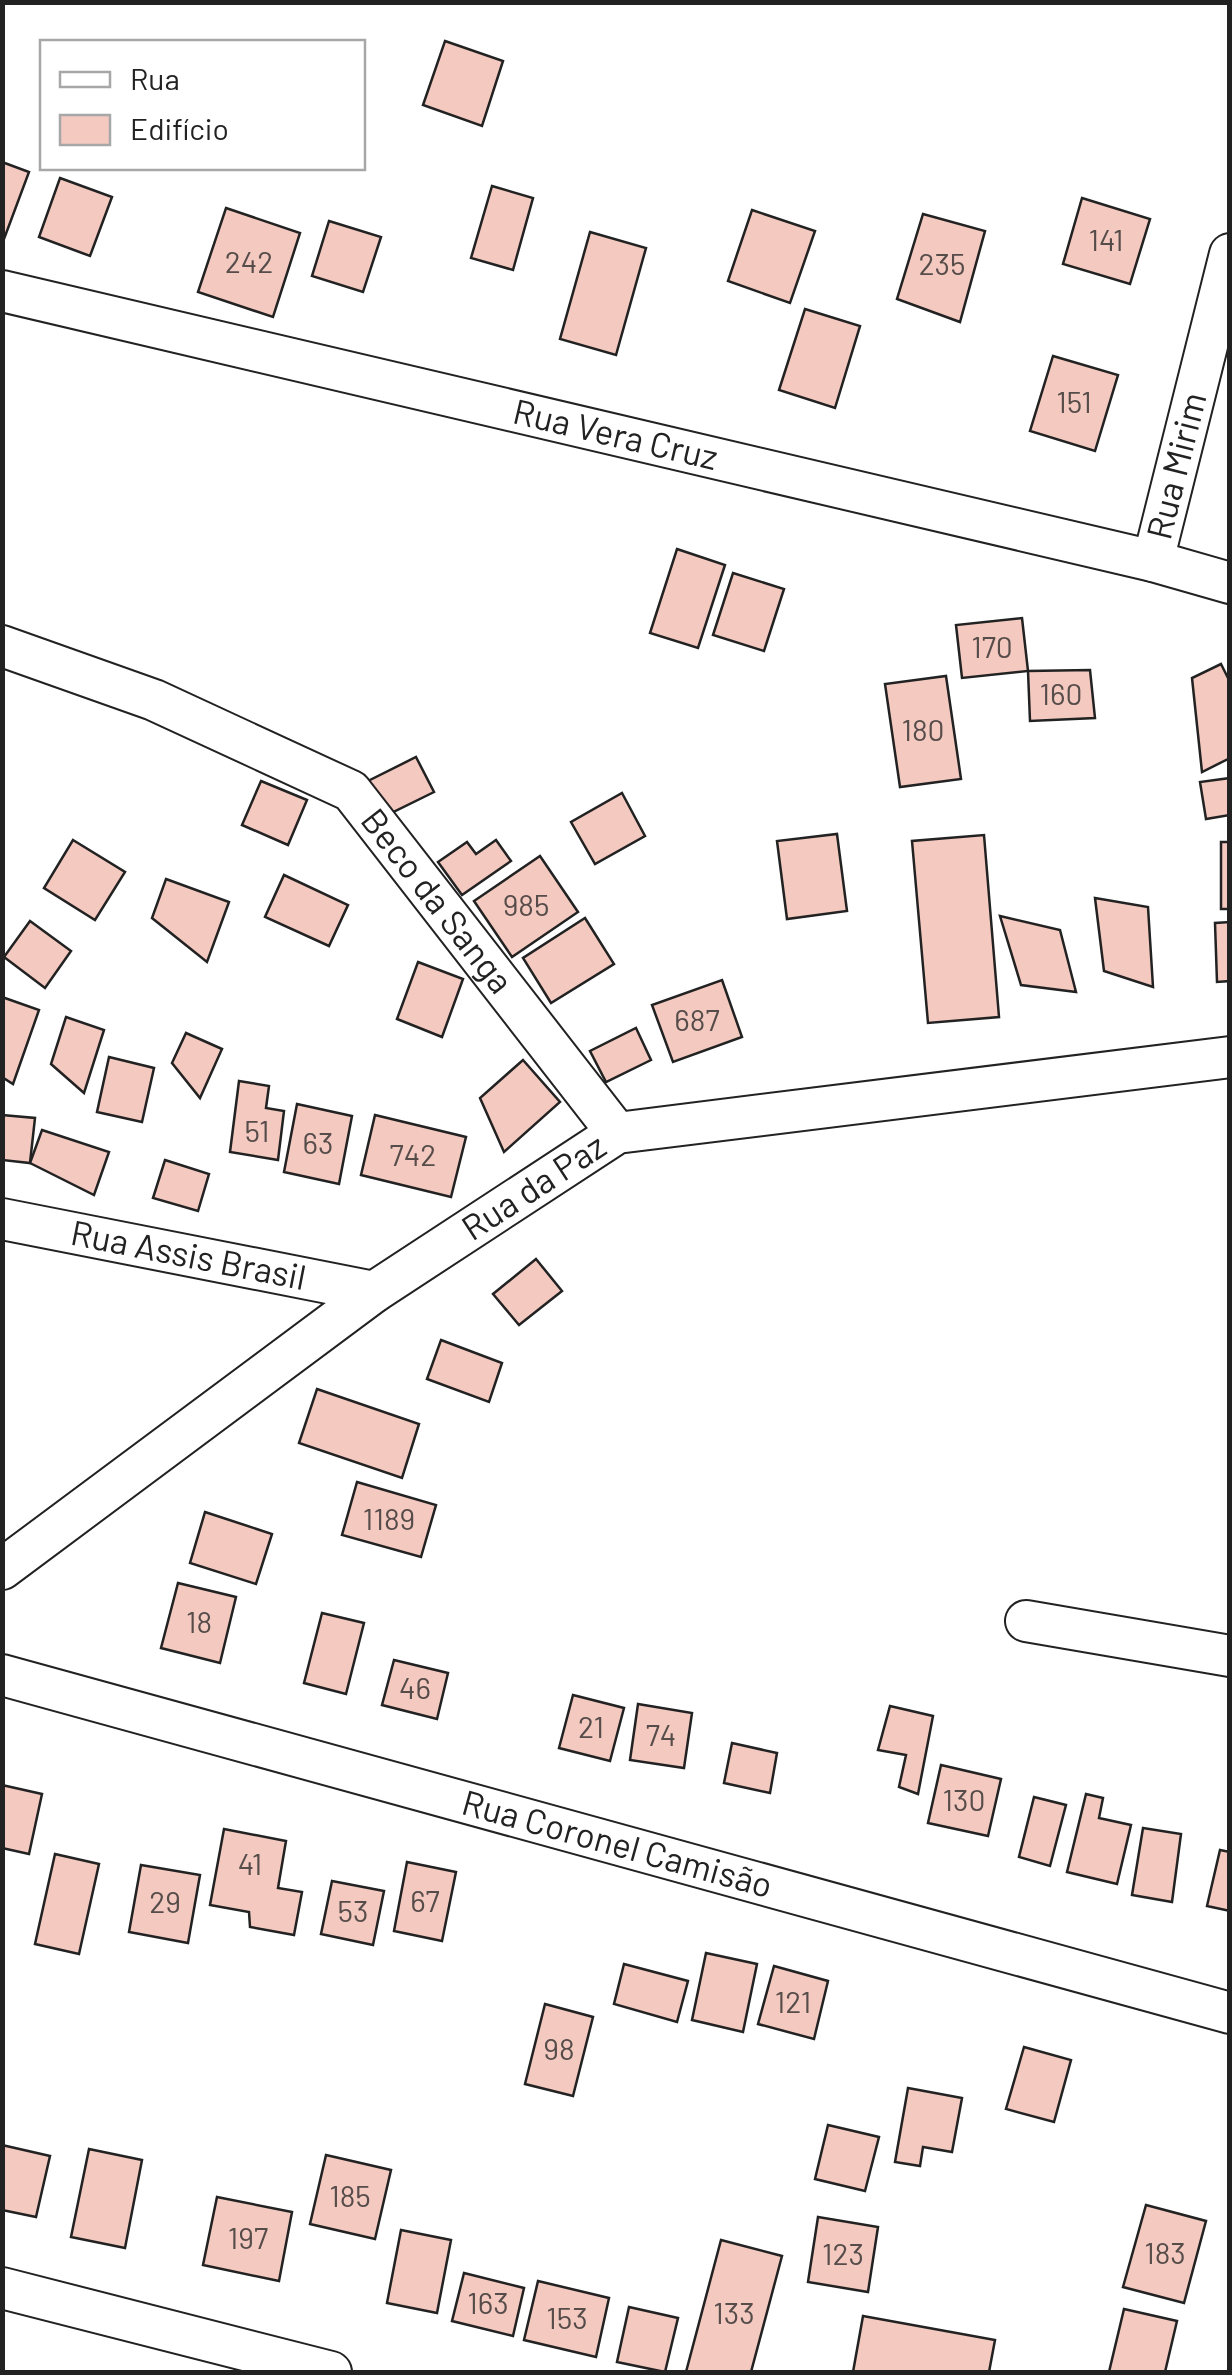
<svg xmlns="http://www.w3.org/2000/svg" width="1232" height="2375" font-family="Barlow,sans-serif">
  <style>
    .building { fill: #f3c9c0; stroke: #222; stroke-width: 2.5 }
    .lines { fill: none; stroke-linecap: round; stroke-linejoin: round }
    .minor-casing { stroke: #222; stroke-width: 44 }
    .minor { stroke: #fff; stroke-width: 40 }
    .labels { text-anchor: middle; stroke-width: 8; stroke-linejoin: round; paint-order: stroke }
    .number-label { font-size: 30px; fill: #564c4a }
    .street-label { font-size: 35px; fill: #222; stroke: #fff }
  </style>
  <rect width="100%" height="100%" fill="#fff"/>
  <g class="building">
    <polygon points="445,41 503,61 482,126 423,105"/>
    <polygon points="2,162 29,172 4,239 2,239"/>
    <polygon points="60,178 112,197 90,256 39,237"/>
    <polygon points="492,186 533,198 513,270 471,258"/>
    <polygon points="1082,198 1150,219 1130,284 1063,264"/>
    <polygon points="226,208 300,233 273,317 198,292"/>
    <polygon points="752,210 815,231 790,303 728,281"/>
    <polygon points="923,214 985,231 960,322 897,299"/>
    <polygon points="329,221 381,237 363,292 312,276"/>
    <polygon points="590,232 646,248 616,355 560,339"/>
    <polygon points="805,309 860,326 835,408 779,390"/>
    <polygon points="1053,356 1118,375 1095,451 1030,431"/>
    <polygon points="677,549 725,565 698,648 650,633"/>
    <polygon points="733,573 784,589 764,651 713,635"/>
    <polygon points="1022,618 1028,671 962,678 956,625"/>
    <polygon points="1221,664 1230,682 1230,758 1202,772 1192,678"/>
    <polygon points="1090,670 1095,718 1030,721 1028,671"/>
    <polygon points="946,676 961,779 900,787 885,684"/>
    <polygon points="416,757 434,792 383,817 366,782"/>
    <polygon points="1230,778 1230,815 1206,819 1200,782"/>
    <polygon points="261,781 307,800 288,845 242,825"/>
    <polygon points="622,793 645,836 595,864 571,822"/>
    <polygon points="837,834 847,911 787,919 777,841"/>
    <polygon points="984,835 999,1017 928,1023 912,841"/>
    <polygon points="73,840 125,872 95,920 44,888"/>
    <polygon points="496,840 511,861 462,895 438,862 467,842 476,854"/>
    <rect x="1221" y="842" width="9" height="67"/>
    <polygon points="540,856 578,912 512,957 474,901"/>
    <polygon points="284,875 348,905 329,946 265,917"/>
    <polygon points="166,879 229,902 207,962 152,918"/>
    <polygon points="1095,898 1148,907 1153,987 1104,971"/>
    <polygon points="1000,916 1060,930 1076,992 1021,985"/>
    <polygon points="585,918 614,964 551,1003 523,958"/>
    <polygon points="30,921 71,951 45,988 4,957"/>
    <polygon points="1230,922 1230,981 1217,982 1215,923"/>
    <polygon points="418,962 463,979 442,1037 397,1019"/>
    <polygon points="722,980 742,1037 673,1062 652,1005"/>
    <polygon points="2,997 39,1010 13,1084 2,1077"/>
    <polygon points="66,1017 104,1030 84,1093 51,1064"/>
    <polygon points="636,1028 651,1060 606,1082 590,1051"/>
    <polygon points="186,1033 222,1049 200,1098 172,1063"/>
    <polygon points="109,1057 154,1068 142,1122 97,1112"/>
    <polygon points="523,1060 560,1102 504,1152 480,1098"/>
    <polygon points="239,1081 269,1086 266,1108 284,1111 278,1160 230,1152"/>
    <polygon points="297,1104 352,1116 339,1184 284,1172"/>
    <polygon points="2,1115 35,1118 30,1163 2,1160"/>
    <polygon points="375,1115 466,1137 451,1197 361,1175"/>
    <polygon points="42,1130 109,1152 94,1195 30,1163"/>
    <polygon points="165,1160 209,1174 198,1211 153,1198"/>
    <polygon points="536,1259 562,1291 519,1325 493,1294"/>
    <polygon points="441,1340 502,1363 489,1402 427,1379"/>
    <polygon points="317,1389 419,1424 402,1478 299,1443"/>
    <polygon points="357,1482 436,1505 421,1557 342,1535"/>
    <polygon points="205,1512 272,1534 256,1584 190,1563"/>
    <polygon points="178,1583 236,1597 220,1663 161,1648"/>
    <polygon points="322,1613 364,1623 346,1694 304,1683"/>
    <polygon points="394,1660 448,1673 437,1719 382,1705"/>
    <polygon points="573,1695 624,1708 610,1761 559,1748"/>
    <polygon points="638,1704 692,1713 684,1768 630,1760"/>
    <polygon points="890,1706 933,1716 918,1794 899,1787 906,1755 878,1750"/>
    <polygon points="732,1743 777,1753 770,1793 724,1783"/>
    <polygon points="941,1765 1001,1779 988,1836 928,1823"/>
    <polygon points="2,1785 42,1794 29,1854 2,1848"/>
    <polygon points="1086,1794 1103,1798 1099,1818 1131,1825 1117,1884 1067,1872"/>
    <polygon points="1034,1797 1066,1805 1050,1866 1019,1857"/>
    <polygon points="1143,1828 1181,1834 1172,1902 1132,1895"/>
    <polygon points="224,1829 286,1841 278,1888 302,1892 294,1935 250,1927 249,1912 210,1905"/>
    <polygon points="1220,1850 1230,1852 1230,1911 1207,1906"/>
    <polygon points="55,1854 99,1864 79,1954 35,1944"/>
    <polygon points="407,1862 456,1872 442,1941 394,1931"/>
    <polygon points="141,1865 200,1875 188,1943 129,1932"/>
    <polygon points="332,1881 384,1891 373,1945 321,1934"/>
    <polygon points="706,1953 757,1964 743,2032 692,2020"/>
    <polygon points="624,1964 688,1981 677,2022 614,2004"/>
    <polygon points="774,1966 828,1981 814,2039 758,2024"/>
    <polygon points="545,2004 593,2017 573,2096 525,2084"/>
    <polygon points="1024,2047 1071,2060 1054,2122 1006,2109"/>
    <polygon points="908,2088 962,2098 952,2152 923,2147 920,2166 895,2162"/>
    <polygon points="828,2125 879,2137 865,2191 815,2179"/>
    <polygon points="2,2145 50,2156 36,2217 2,2210"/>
    <polygon points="89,2149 142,2160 125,2248 71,2237"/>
    <polygon points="326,2155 391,2170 375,2239 310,2224"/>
    <polygon points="217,2197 292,2212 279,2281 203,2265"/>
    <polygon points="1146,2205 1206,2221 1184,2303 1123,2287"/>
    <polygon points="818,2217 878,2227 868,2292 808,2282"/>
    <polygon points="401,2230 451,2240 437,2313 387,2303"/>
    <polygon points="721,2240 782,2256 751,2372 686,2372"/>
    <polygon points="464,2273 524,2288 513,2336 452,2321"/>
    <polygon points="538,2281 609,2298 596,2357 524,2340"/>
    <polygon points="629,2307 678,2318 665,2372 617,2362"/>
    <polygon points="1124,2309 1177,2321 1165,2372 1109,2372"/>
    <polygon points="863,2316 995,2340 989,2372 853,2372"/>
  </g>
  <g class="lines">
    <defs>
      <g id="minor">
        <path id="s1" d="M2 291 1153 561 1230 583"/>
        <path id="s2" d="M1153 561 1230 254"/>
        <path id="s3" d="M2 646 154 700 351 791 617 1133"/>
        <path id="s4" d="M2 1219 374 1292"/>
        <path id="s5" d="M2 1569 374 1292 617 1133 1230 1057"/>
        <polyline points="1026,1621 1230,1656"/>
        <path id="s6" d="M2 1675 1230 2013"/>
        <polyline points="2,2288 331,2372"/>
      </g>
    </defs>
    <use href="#minor" class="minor-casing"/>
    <use href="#minor" class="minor"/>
  </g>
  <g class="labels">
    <g class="number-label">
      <text x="1106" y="251">141</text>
      <text x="249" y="273">242</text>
      <text x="942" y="275">235</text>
      <text x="1074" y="413">151</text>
      <text x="992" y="658">170</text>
      <text x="1061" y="705">160</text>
      <text x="923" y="741">180</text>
      <text x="526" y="916">985</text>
      <text x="697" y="1031">687</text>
      <text x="257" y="1142">51</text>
      <text x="318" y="1154">63</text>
      <text x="413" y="1166">742</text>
      <text x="389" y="1530">1189</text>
      <text x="199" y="1633">18</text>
      <text x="415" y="1699">46</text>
      <text x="591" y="1738">21</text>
      <text x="661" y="1746">74</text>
      <text x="964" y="1811">130</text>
      <text x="250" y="1875">41</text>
      <text x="425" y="1912">67</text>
      <text x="165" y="1913">29</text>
      <text x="353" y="1922">53</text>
      <text x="793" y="2013">121</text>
      <text x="559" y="2060">98</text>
      <text x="350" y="2207">185</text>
      <text x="248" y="2249">197</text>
      <text x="1165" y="2264">183</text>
      <text x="843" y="2265">123</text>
      <text x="488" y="2314">163</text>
      <text x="734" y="2324">133</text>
      <text x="567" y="2329">153</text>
    </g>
    <g class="street-label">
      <text dy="12" stroke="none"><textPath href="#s1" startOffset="630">Rua Vera Cruz</textPath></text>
      <text dy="12" stroke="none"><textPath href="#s2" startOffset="98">Rua Mirim</textPath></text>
      <text dy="12" stroke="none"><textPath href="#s3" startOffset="518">Beco da Sanga</textPath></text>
      <text dy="12" stroke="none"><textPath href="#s5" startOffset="655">Rua da Paz</textPath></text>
      <text dy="12" stroke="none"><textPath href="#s4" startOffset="190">Rua Assis Brasil</textPath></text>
      <text dy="12" stroke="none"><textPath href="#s6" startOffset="638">Rua Coronel Camisão</textPath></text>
    </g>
  </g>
  <rect width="1232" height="2375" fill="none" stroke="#222222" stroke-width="10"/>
  <rect x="40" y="40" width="325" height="130" fill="#ffffff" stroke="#a7a7a7" stroke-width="2.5"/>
  <rect x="60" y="72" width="50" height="15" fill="#ffffff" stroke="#a7a7a7" stroke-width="2.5"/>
  <text x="130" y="90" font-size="30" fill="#222222">Rua</text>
  <rect x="60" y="115" width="50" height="30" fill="#f3c9c0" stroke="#a7a7a7" stroke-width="2.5"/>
  <text x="130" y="140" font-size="30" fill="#222222">Edifício</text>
</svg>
